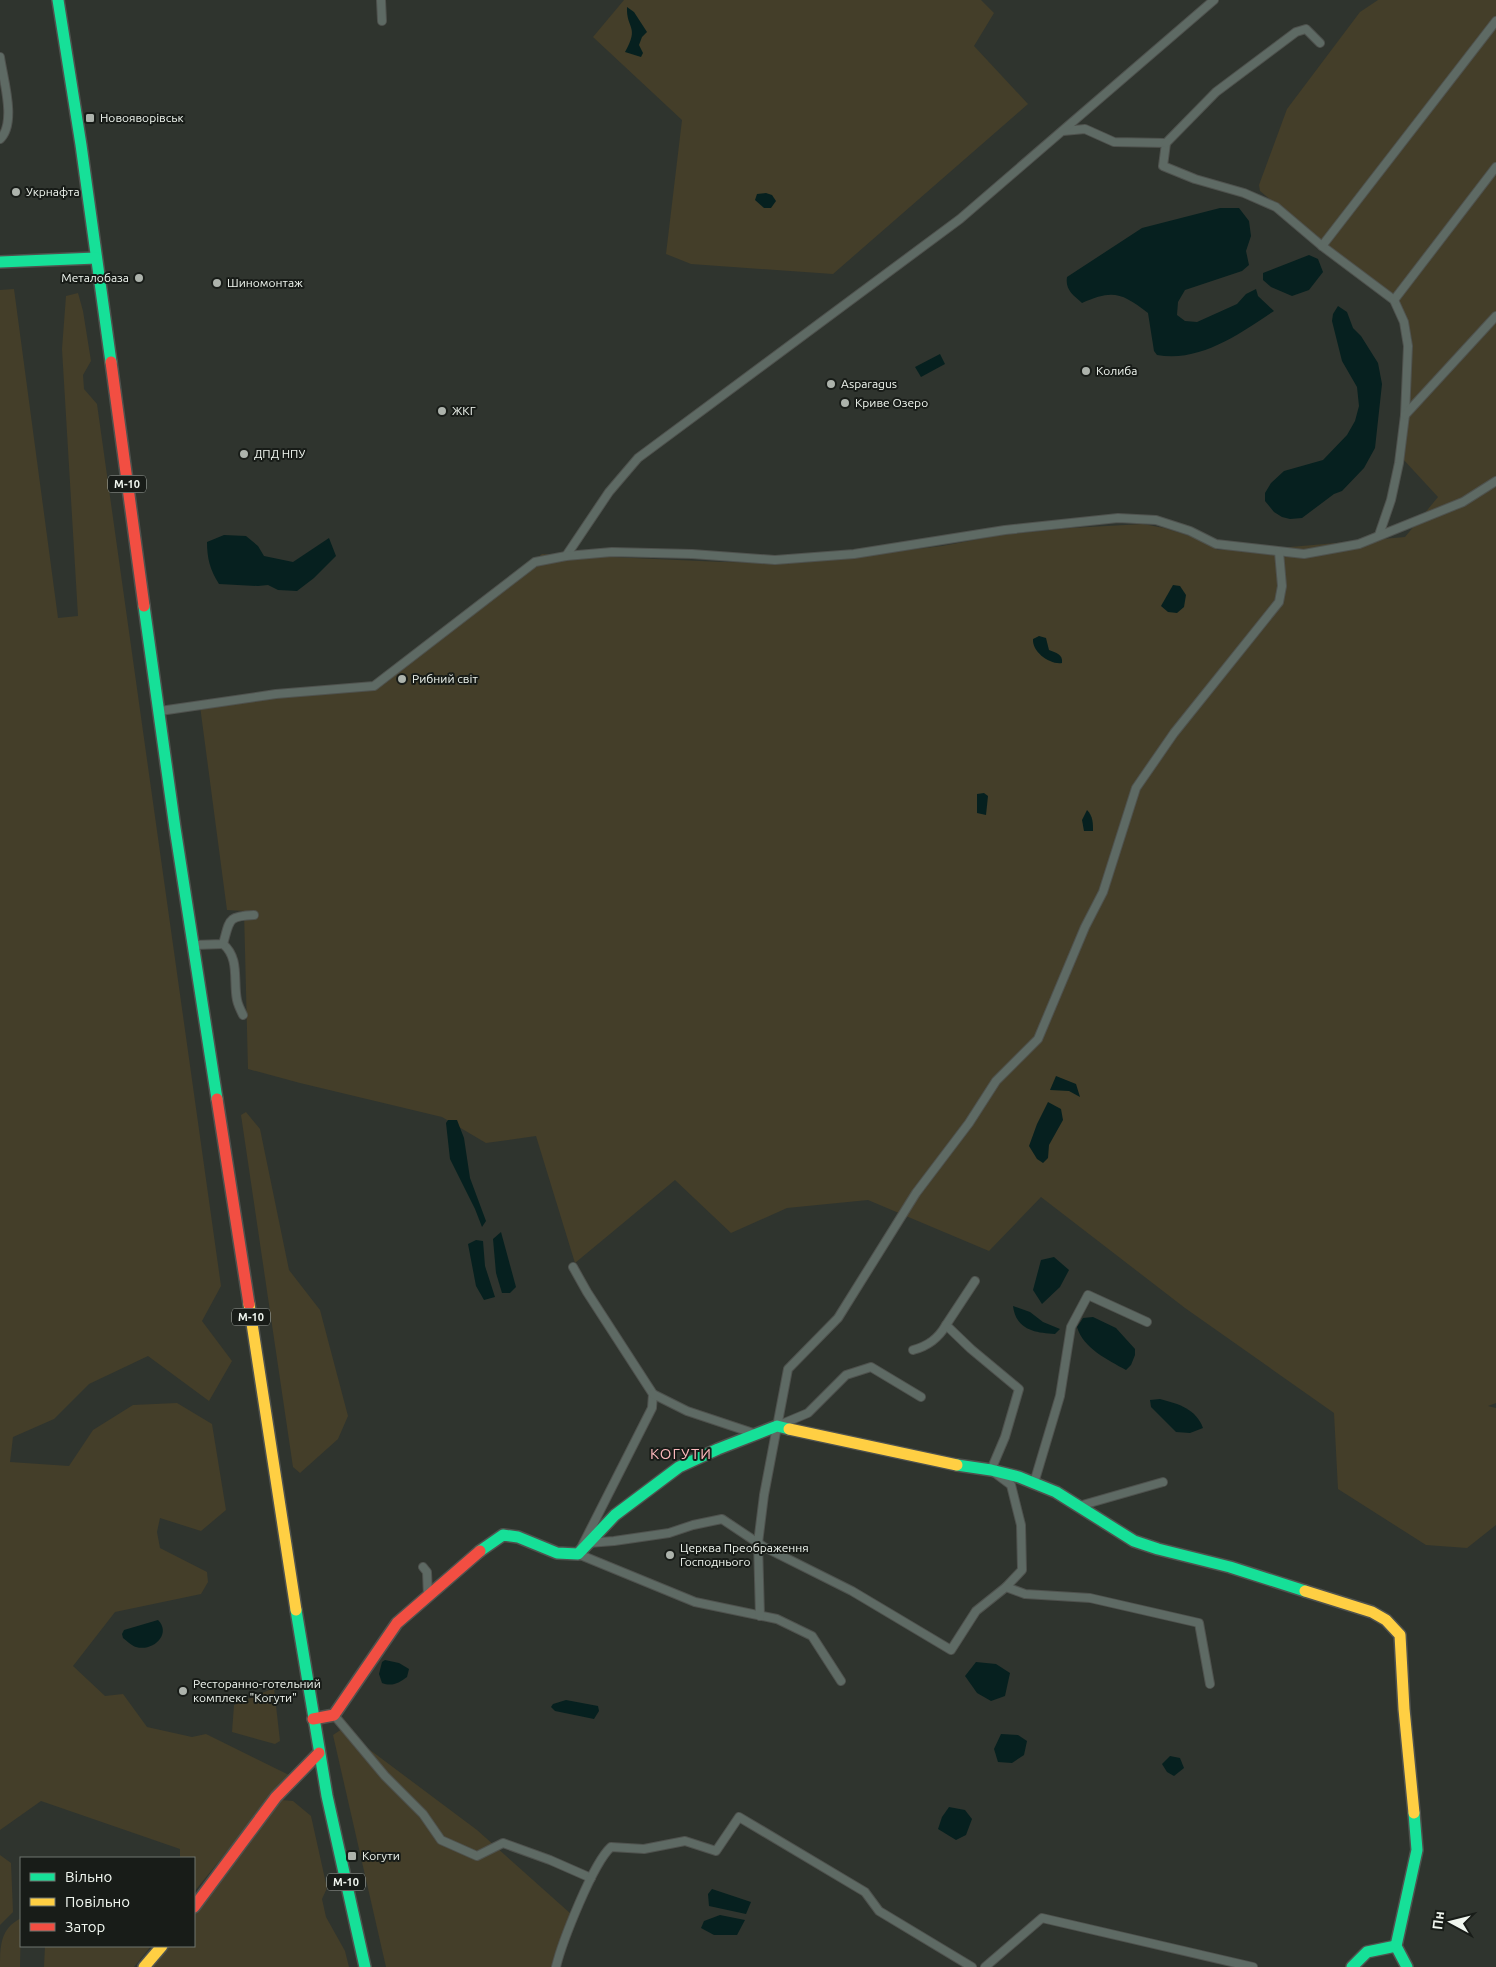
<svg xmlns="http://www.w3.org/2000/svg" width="1496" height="1967" font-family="Ubuntu,sans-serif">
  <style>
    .green { fill: #443e29 }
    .water { fill: #06201f }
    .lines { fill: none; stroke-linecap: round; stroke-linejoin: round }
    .street-casing { stroke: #4f524e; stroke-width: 10 }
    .fast-casing { stroke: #4f524e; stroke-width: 14 }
    .slow-casing { stroke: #4f524e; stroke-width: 14 }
    .jam-casing { stroke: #4f524e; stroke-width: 14 }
    .street { stroke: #5e6a64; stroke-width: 8 }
    .fast { stroke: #16e098; stroke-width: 11 }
    .slow { stroke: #ffcf43; stroke-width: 11 }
    .jam { stroke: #f24e42; stroke-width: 11 }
    .poi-dot { fill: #adb3ac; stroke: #181c18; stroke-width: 2 }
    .labels { text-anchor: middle; stroke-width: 4; stroke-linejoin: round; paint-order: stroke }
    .shield { fill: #181c18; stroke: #b0b5af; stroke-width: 1 }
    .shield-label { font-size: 11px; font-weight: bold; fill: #f1f7f0 }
    .poi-label { font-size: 12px; fill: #f1f7f0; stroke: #181c18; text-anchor: start }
    .quarter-label { font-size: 15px; letter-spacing: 1px; fill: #fdb8bc; stroke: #181c18 }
  </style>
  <rect width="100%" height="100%" fill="#2f342e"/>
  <g class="green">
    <polygon points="624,0 981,0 994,13 974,46 1028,104 833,274 691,264 666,254 682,120 593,37"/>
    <polygon points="1378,0 1496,0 1496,1403 1488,1406 1496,1408 1496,1525 1467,1548 1426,1545 1338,1489 1334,1413 1185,1308 1041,1197 989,1251 868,1200 787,1208 731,1233 675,1180 575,1263 536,1136 486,1143 442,1117 300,1083 248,1069 244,911 227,910 200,706 383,685 542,554 723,562 801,563 942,546 1001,535 1071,528 1143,524 1164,528 1200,539 1218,550 1266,549 1405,537 1438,497 1402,458 1412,339 1395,295 1341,259 1260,191 1259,185 1287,109 1360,12"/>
    <polygon points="14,289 58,618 78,616 62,349 66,296 78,293 83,311 91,361 83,375 84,389 97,404 221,1286 202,1321 232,1361 209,1401 148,1356 89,1384 54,1419 13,1437 10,1462 69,1466 93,1430 133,1405 177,1403 212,1424 226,1510 201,1531 160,1518 157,1532 160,1548 207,1572 208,1582 201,1594 115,1612 73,1666 105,1696 123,1694 147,1727 192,1737 206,1734 289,1775 194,1892 194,1858 180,1858 180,1849 41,1801 0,1830 0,290"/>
    <polygon points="246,1112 260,1129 289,1270 320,1310 348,1416 338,1439 300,1473 293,1467 241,1115"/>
    <polygon points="274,1688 280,1741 275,1744 232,1732 234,1705"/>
    <polygon points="342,1729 477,1830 571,1914 556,1967 386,1967 333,1735"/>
    <polygon points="282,1800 293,1801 311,1816 327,1888 322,1899 326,1917 345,1951 349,1967 147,1967 164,1946 194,1946 194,1909"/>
    <polygon points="0,1855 11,1863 13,1912 0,1925"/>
    <path d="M21 1918 20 1967H0C0 1946 0 1929 21 1918Z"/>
    <polygon points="45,1946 151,1946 134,1967 44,1967"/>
  </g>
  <g class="water">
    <path d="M627 7 634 12 647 32 642 37 639 45 643 53 641 57 625 52C640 26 626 29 627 7Z"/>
    <polygon points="766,193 772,195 776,201 771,208 764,208 755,200 757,194"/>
    <path d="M1220 208H1239L1249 221 1251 236 1246 251 1249 265 1242 271 1185 290 1178 302 1177 315 1185 321 1197 322 1237 304 1246 294 1256 289 1258 296 1274 311C1241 333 1200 363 1157 355L1154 351 1148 313C1122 293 1113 289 1082 303 1073 295 1065 290 1067 277L1142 228Z"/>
    <polygon points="1309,255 1318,259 1323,272 1309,290 1292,296 1271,287 1263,280 1263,273"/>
    <polygon points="1338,306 1347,312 1353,328 1361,336 1378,363 1382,384 1375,448 1364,468 1342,491 1334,494 1302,518 1290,519 1282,517 1274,512 1265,501 1265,493 1271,483 1284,471 1323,460 1347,435 1355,421 1359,406 1357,387 1342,361 1332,321 1333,314"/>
    <polygon points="940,354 945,364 921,377 915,367"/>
    <path d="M224 535 246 536 258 546 264 556 293 562 329 538 336 556 314 578 297 591 278 590 268 585 258 586 219 584C210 570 207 558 207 542Z"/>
    <polygon points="1173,585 1180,586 1186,595 1184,607 1177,613 1168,612 1161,606"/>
    <path d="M1039 636 1046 638 1049 650C1056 653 1063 654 1062 663 1050 665 1032 652 1033 639Z"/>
    <polygon points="984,793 988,796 986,815 977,813 977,794"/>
    <path d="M1087 810C1093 816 1093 823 1093 831H1084L1082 820Z"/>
    <polygon points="1056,1076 1076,1084 1080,1097 1069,1091 1050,1090"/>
    <polygon points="1048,1102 1061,1109 1063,1120 1049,1145 1048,1158 1043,1163 1037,1159 1029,1146 1037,1124"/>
    <polygon points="448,1120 457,1120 464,1138 470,1178 486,1221 482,1227 475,1209 450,1159 446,1123"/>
    <polygon points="501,1232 516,1287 510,1293 502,1293 496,1273 493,1239"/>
    <polygon points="476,1240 483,1241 485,1266 495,1297 484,1300 476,1286 468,1244"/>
    <polygon points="1054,1257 1069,1270 1060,1287 1042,1304 1033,1290 1041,1260"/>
    <path d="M1013 1306 1030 1312 1043 1322 1060 1329 1055 1334C1035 1333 1016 1330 1013 1306Z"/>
    <path d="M1093 1317 1116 1328 1135 1349V1355L1131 1365 1126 1370C1108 1360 1083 1348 1077 1327L1083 1318Z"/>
    <path d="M1160 1399C1179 1404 1196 1409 1203 1428L1190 1433 1176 1432 1151 1407 1150 1400Z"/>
    <path d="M158 1620C172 1634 153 1652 136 1647 132 1646 127 1641 123 1638L122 1634 124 1630Z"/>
    <path d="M385 1660 399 1663 409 1669 407 1677C399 1683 392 1687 382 1683L379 1674 382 1662Z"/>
    <polygon points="976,1662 996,1664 1010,1673 1005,1696 991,1701 977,1693 965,1676"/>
    <polygon points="566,1700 598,1706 599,1711 594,1719 555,1711 551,1707 553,1704"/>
    <polygon points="1001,1734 1018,1735 1027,1741 1024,1755 1012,1763 998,1762 994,1749"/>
    <polygon points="1170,1756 1180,1758 1184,1768 1174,1776 1167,1772 1162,1764"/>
    <polygon points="949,1807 965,1810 972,1819 966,1835 956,1840 938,1829 942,1817"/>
    <polygon points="712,1889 751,1902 746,1914 709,1906 708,1894"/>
    <polygon points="720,1915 745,1920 737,1935 714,1935 701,1928 704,1921"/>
  </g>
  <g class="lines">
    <defs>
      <g id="street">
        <polyline points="381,0 382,21"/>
        <path d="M0 57C3 79 17 123 0 139"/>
        <polyline points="1063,131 1085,129 1114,142 1166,143 1163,166 1195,179 1244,193 1276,207 1322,246 1394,300 1404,322 1408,346 1405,415 1399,463 1391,500 1379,535"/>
        <polyline points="1166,143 1216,92 1296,32 1306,29 1320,43"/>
        <polyline points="1322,246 1496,21"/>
        <polyline points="1394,300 1496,167"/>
        <polyline points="1405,415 1496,316"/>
        <polyline points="566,556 609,492 638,458 960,219 1214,0"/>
        <polyline points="160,711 276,694 374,686 535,562 566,556 612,552 692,554 775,560 854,554 1005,530 1118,518 1156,520 1190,531 1216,544 1304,554 1359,544 1463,502 1496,481"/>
        <path d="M223 944C240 958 233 981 237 1000 238 1005 241 1011 243 1015"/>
        <path d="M194 945 223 944C230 920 227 916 254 915"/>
        <polyline points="573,1267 587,1292 653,1394 652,1408 578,1554 695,1602 777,1619 812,1636 841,1681"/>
        <polyline points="975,1281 946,1325 971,1349 1019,1389 1005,1437 991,1470 1011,1485 1021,1525 1022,1570 1006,1587"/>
        <path d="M913 1350C928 1346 938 1339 946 1325"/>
        <polyline points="653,1394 687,1411 756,1434"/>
        <polyline points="777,1426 808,1413 846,1375 871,1367 921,1397"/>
        <polyline points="1034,1483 1060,1396 1071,1327 1088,1295 1147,1322"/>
        <polyline points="1079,1506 1163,1482"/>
        <polyline points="588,1543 614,1541 669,1533 693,1525 722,1519 764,1547 852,1591 951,1650 976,1611 1006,1587 1025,1594 1090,1598 1199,1623 1210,1684"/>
        <polyline points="423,1567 427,1572 428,1596"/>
        <polyline points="760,1616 758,1543 764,1495 788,1369 838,1318 916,1193 969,1123 996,1081 1038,1039 1085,927 1103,892 1136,788 1174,733 1279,602 1282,586 1279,552"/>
        <polyline points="334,1715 385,1776 423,1814 441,1840 477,1856 503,1843 550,1860 591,1878"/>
        <path d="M556 1967C562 1942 593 1863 611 1847L644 1849 685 1841 716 1851 739 1817 865 1892 879 1911 972 1967"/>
        <polyline points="985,1967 1042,1918 1253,1967"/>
      </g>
      <g id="fast">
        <polyline points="58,0 81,145 111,362"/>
        <polyline points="0,262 96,258"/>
        <polyline points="144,606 175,828 217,1099"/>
        <polyline points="957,1465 991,1470 1019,1477 1056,1492 1134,1541 1158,1549 1230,1567 1305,1591"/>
        <polyline points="480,1551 503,1535 518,1537 557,1553 578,1554 615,1515 679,1467 718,1449 777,1426 789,1429"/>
        <polyline points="296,1610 327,1796 365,1967"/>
        <polyline points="1352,1967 1367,1952 1396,1946"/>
        <polyline points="1407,1967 1396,1946 1417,1850 1414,1813"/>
      </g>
      <g id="slow">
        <polyline points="249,1304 296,1610"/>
        <polyline points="789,1429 957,1465"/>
        <polyline points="1305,1591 1372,1612 1386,1620 1400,1635 1404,1709 1414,1813"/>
        <polyline points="144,1967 162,1946"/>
      </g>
      <g id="jam">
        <polyline points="111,362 144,606"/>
        <polyline points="217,1099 249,1304"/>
        <polyline points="313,1719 334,1715 397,1623 480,1551"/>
        <polyline points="194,1907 276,1797 319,1753"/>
      </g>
    </defs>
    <use href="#street" class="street-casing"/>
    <use href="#fast" class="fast-casing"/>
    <use href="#slow" class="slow-casing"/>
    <use href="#jam" class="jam-casing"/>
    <use href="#street" class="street"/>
    <use href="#fast" class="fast"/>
    <use href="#slow" class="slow"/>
    <use href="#jam" class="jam"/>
  </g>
  <g class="poi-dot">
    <rect x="85" y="113" width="10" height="10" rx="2.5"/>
    <circle cx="16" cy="192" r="5"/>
    <circle cx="139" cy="278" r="5"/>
    <circle cx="217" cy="283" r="5"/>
    <circle cx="1086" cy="371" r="5"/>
    <circle cx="831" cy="384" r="5"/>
    <circle cx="845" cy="403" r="5"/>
    <circle cx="442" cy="411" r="5"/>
    <circle cx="244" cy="454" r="5"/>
    <circle cx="402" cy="679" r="5"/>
    <circle cx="670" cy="1555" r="5"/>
    <circle cx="183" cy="1691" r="5"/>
    <rect x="347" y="1851" width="10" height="10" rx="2.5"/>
  </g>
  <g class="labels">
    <g class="shield">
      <rect x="108" y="475.5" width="38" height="17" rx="4"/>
      <rect x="232" y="1308.5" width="38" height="17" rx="4"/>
      <rect x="327" y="1873.5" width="38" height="17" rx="4"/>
    </g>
    <g class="shield-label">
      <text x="127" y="488">М-10</text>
      <text x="251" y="1321">М-10</text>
      <text x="346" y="1886">М-10</text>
    </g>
    <g class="poi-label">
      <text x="100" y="122">Новояворівськ</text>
      <text x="26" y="196">Укрнафта</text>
      <text x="129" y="282" text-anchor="end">Металобаза</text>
      <text x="227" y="287">Шиномонтаж</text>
      <text x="1096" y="375">Колиба</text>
      <text x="841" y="388">Asparagus</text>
      <text x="855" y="407">Криве Озеро</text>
      <text x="452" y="415">ЖКГ</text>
      <text x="254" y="458">ДПД НПУ</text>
      <text x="412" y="683">Рибний світ</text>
      <text x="680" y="1552">Церква Преображення<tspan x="680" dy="14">Господнього</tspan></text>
      <text x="193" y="1688">Ресторанно-готельний<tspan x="193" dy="14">комплекс "Когути"</tspan></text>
      <text x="362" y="1860">Когути</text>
    </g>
    <g class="quarter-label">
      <text x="681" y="1459">КОГУТИ</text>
    </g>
  </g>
  <rect x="20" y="1857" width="175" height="90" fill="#181c18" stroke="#6f746e"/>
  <rect x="30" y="1873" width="25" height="8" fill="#16e098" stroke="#6f746e"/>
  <text x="65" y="1882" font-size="15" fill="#f1f7f0">Вільно</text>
  <rect x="30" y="1898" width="25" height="8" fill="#ffcf43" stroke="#6f746e"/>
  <text x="65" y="1907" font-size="15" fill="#f1f7f0">Повільно</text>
  <rect x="30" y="1923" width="25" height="8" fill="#f24e42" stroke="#6f746e"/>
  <text x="65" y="1932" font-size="15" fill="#f1f7f0">Затор</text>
  <g transform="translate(1451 1922) rotate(277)" stroke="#181c18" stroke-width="4" paint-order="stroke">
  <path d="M0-4L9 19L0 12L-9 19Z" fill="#f1f7f0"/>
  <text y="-8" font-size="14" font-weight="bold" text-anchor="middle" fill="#f1f7f0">Пн</text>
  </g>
</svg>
